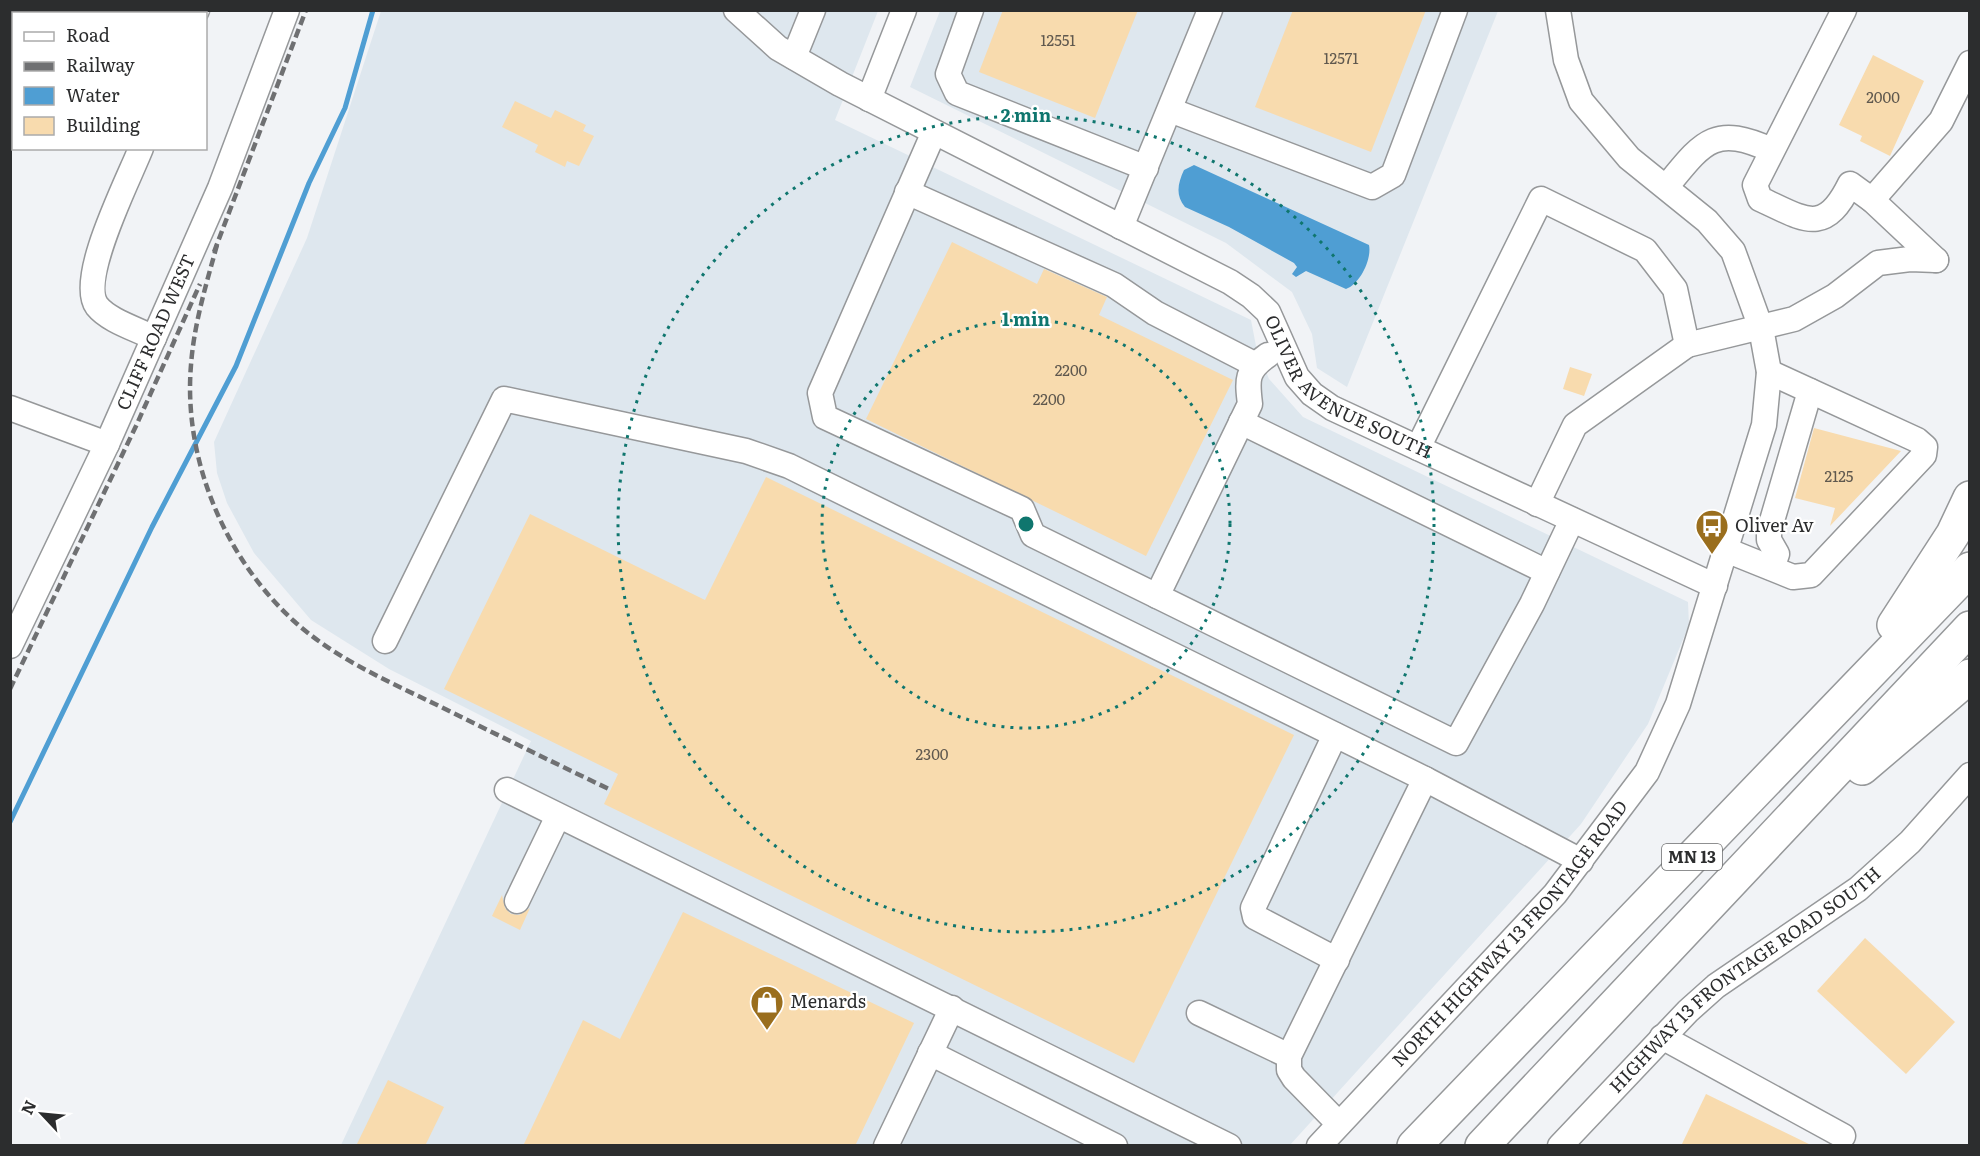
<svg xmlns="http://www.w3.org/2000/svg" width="1980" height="1156" font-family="Literata,serif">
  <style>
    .built { fill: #dee7ee }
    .water { fill: #4f9ed3 }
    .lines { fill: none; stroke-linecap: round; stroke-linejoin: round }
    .stream { stroke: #4f9ed3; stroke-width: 5 }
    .building { fill: #f8dbae }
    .minor-casing { stroke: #96989a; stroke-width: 27 }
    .highway-casing { stroke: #96989a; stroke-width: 36 }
    .minor { stroke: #fff; stroke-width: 24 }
    .highway { stroke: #fff; stroke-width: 33 }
    .rail { stroke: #6f7072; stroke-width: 4.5; stroke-dasharray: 9 4.5; stroke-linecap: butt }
    .ring { fill: none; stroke: #0f766e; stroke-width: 3; stroke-dasharray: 3 6 }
    .labels { text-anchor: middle; stroke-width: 4.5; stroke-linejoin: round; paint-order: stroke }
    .number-label { font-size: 15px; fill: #5f584e }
    .shield { fill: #fff; stroke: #6b6c6d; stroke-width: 1.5 }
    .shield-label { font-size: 16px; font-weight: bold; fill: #2c2d2e }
    .street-label { font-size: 18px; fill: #2c2d2e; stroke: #fff }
    .poi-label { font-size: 18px; fill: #2c2d2e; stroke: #fff; text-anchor: start }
    .centre { fill: #0f766e; stroke: #fff; stroke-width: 3 }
    .ring-label { font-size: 18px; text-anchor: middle; font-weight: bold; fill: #0f766e; stroke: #fff; stroke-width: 4.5; stroke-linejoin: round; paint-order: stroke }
  </style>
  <rect width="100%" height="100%" fill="#f1f3f6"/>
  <g class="built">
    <polygon points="381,11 878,11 835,120 1251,320 1256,346 1269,379 1303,417 1688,602 1689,625 1648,724 1581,824 1290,1145 341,1145 531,741 389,669 311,620 254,553 227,503 217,473 214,442 307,238"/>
    <polygon points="940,11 1498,11 1347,387 1317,368 1312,334 1292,292 1226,243 910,87"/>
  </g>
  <path class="water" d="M1194 165 1369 245C1372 259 1360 284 1346 289L1306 271 1296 277 1292 274 1297 267 1294 263 1229 227 1185 207C1175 195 1178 183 1184 170Z"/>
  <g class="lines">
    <polyline class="stream" points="10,822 152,527 236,366 309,183 345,108 373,10"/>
  </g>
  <g class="building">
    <polygon points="1003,10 1138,10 1095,118 979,72"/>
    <polygon points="1293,10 1426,10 1371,152 1255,107"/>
    <polygon points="1873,55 1924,81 1890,156 1860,141 1862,136 1839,125"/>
    <polygon points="515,101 551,118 555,110 586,125 583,131 594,136 579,166 567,161 565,167 535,152 538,145 502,127"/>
    <polygon points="952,242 1037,284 1044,269 1107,297 1099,315 1233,380 1146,556 866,419"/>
    <polygon points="1570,367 1592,374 1584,396 1563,389"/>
    <polygon points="1814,428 1901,451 1830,526 1835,508 1795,498"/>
    <polygon points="766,477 1294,735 1134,1063 604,804 618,774 444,689 530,514 705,600"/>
    <polygon points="502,895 505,908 511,914 519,915 530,908 520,930 492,916"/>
    <polygon points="683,912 914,1023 855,1146 523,1146 583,1020 620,1039"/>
    <polygon points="1865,938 1955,1022 1906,1074 1817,991"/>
    <polygon points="388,1080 444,1107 425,1146 356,1146"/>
    <polygon points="1706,1094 1813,1146 1681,1146"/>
  </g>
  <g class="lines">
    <defs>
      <g id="minor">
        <path id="s1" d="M736 10 778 48 840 84 1230 282 1251 296 1268 312 1297 377 1312 394 1332 408 1715 586"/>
        <polyline points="971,10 948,74 957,93 1146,168"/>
        <path d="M1844 10 1755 185 1760 199C1804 219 1824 237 1850 184L1872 200 1936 260"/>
        <polyline points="195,14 197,10"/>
        <polyline points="794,57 813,10"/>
        <polyline points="869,99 904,10"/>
        <polyline points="1170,110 1372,187 1393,175 1455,10"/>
        <polyline points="934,132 820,393 825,417 1022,509 1033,535 1456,743 1532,604 1572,520"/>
        <path d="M141 148C129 179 77 279 97 306 109 321 137 329 154 338"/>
        <path d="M1667 186C1703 142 1714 124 1771 150"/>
        <polyline points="907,192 1114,285 1155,313 1254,364"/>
        <polyline points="1872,200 1941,121 1970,63"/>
        <polyline points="1121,227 1210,10"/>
        <polyline points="10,408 107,444"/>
        <polyline points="1241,422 1547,572"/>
        <polyline points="1418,448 1541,199 1645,250 1675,289 1687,345 1794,319 1835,296 1878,263 1910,259 1936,260"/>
        <polyline points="1537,504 1575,425 1687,345"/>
        <polyline points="1726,550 1793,577 1811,575 1924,455 1925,447 1917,440 1769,372"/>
        <polyline points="1772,568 1777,554 1769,540 1769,531 1810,391"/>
        <path d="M1157 596 1250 404C1247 380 1246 370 1268 355"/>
        <polyline points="385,641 504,399 746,451 789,466 1425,779"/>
        <path id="s2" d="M10 646 107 444 220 188 287 10"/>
        <polyline points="1335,735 1253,908 1255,917 1337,960"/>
        <polyline points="507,790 1229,1146"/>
        <polyline points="517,901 558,816"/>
        <polyline points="1199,1013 1289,1056"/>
        <polyline points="1662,1037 1843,1136"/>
        <polyline points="930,1053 1115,1146"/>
        <polyline points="1339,1124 1294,1078 1289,1070 1289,1056 1425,779 1581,861"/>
        <polyline points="886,1146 952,1008"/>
        <path id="s3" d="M1319 1146 1555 894 1647 772 1678 704 1764 425 1769 372 1761 328 1733 251 1707 221 1629 158 1581 101 1566 60 1558 10"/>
        <path id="s4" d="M1560 1146 1688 1011 1716 986 1858 889 1910 842 1970 775"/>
      </g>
      <g id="highway">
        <polyline points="1894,625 1953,534 1970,498"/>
        <polyline points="1862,768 1970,676"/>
        <polyline points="1414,1146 1970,569"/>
        <polyline points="1482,1146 1970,628"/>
      </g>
    </defs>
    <use href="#minor" class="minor-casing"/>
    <use href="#highway" class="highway-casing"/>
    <use href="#minor" class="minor"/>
    <use href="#highway" class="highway"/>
    <g class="rail">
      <path d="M217 245C206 285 194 324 191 365 183 459 225 559 295 622 335 658 387 681 435 704 494 733 552 762 611 790"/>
      <polyline points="214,252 306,10"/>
      <polyline points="10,689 136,426 200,284"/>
    </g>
  </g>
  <g class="ring">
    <circle cx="1026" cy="524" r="204"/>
    <circle cx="1026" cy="524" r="408"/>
  </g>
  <defs>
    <symbol id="bus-pin" viewBox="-11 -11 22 30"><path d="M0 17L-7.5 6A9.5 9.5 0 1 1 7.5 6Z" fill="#9a6e1d" stroke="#fff"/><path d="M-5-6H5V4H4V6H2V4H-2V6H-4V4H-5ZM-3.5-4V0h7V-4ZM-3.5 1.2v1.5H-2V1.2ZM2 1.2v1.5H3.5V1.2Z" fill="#fff"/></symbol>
    <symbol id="shop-pin" viewBox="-11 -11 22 30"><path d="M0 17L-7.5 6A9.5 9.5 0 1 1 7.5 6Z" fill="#9a6e1d" stroke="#fff"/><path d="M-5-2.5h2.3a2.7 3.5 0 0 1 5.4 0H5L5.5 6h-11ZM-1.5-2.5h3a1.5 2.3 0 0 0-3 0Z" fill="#fff"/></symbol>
  </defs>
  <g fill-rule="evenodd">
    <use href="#bus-pin" x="1693" y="507" width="38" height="52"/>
    <use href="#shop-pin" x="748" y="983" width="38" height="52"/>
  </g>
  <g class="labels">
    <g class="number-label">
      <text x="1058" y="46">12551</text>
      <text x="1341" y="64">12571</text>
      <text x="1883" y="103">2000</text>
      <text x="1071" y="376">2200</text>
      <text x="1049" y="405">2200</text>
      <text x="1839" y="482">2125</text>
      <text x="932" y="760">2300</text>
    </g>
    <rect class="shield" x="1662" y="844" width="60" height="26" rx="4.5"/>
    <g class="shield-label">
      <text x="1692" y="863">MN 13</text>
    </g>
    <g class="street-label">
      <text dy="6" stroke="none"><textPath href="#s2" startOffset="346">CLIFF ROAD WEST</textPath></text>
      <text dy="6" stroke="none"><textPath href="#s1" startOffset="730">OLIVER AVENUE SOUTH</textPath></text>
      <text dy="6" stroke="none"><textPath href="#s3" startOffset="286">NORTH HIGHWAY 13 FRONTAGE ROAD</textPath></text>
      <text dy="6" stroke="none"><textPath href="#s4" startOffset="250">HIGHWAY 13 FRONTAGE ROAD SOUTH</textPath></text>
    </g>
    <g class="poi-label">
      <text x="1735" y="532">Oliver Av</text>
      <text x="790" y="1008">Menards</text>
    </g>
  </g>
  <circle cx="1026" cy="524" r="9" class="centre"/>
  <g class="ring-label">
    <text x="1026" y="122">2 min</text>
    <text x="1026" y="326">1 min</text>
  </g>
  <rect width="1980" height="1156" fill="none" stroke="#2c2d2e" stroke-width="24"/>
  <rect x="12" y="12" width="195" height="138" fill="#ffffff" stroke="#ababab" stroke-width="1.5"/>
  <rect x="24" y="32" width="30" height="9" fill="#ffffff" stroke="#ababab" stroke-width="1.5"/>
  <text x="66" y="42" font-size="18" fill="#2c2d2e">Road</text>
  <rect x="24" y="62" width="30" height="9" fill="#6f7072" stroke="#ababab" stroke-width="1.5"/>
  <text x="66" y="72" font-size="18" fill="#2c2d2e">Railway</text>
  <rect x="24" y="87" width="30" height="18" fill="#4f9ed3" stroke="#ababab" stroke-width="1.5"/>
  <text x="66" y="102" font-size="18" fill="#2c2d2e">Water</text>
  <rect x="24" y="117" width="30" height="18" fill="#f8dbae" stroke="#ababab" stroke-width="1.5"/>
  <text x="66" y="132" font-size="18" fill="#2c2d2e">Building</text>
  <g transform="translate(42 1114) rotate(296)" stroke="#ffffff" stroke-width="4.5" paint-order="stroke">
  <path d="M0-4.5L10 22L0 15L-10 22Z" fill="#2c2d2e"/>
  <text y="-9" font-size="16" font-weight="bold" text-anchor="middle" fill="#2c2d2e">N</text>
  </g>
</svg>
